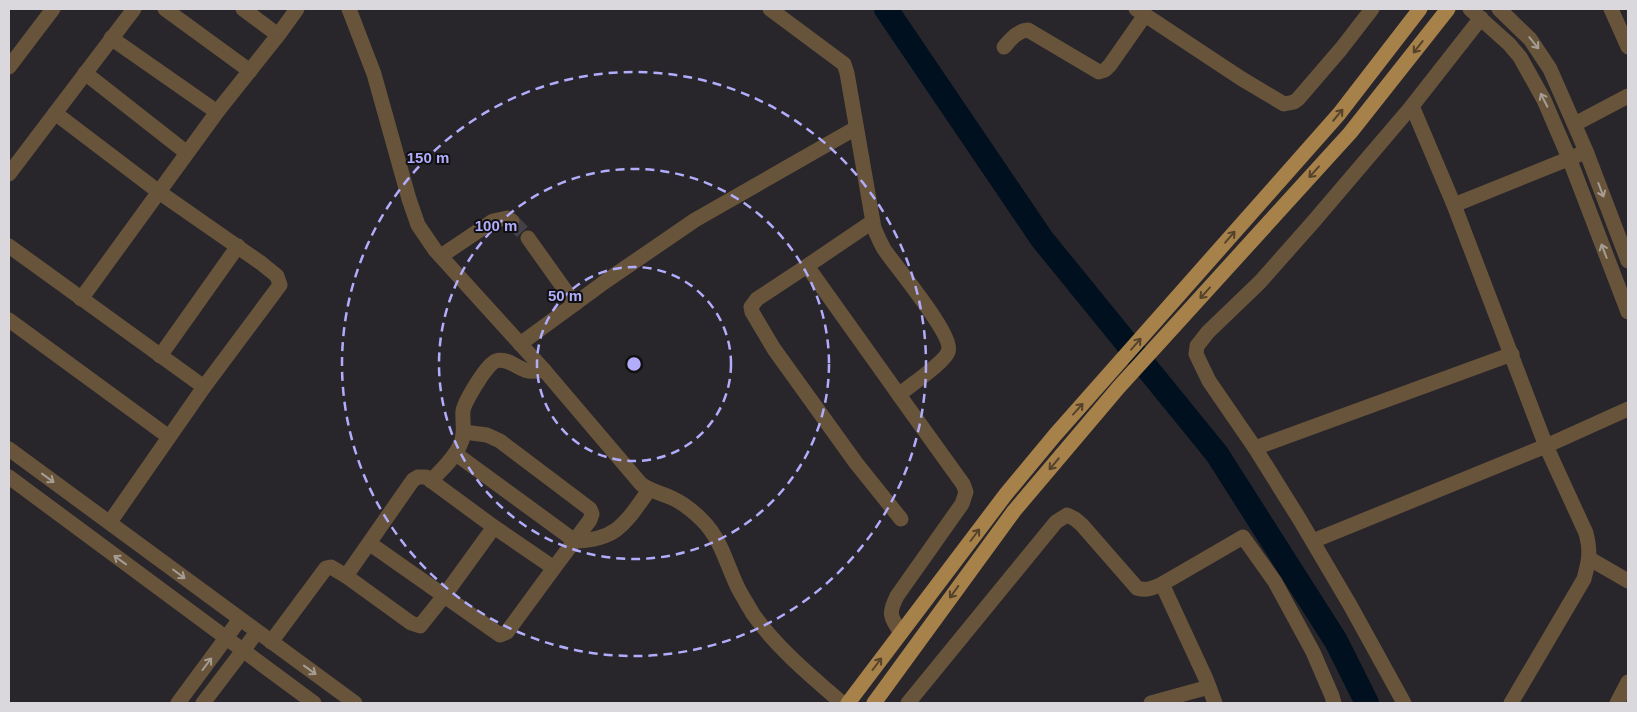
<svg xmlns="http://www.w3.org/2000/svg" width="1637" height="712" font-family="Arial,sans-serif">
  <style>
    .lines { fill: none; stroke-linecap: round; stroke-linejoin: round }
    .river { stroke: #00101f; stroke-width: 24 }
    .minor-tunnel { stroke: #434046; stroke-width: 15; stroke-dasharray: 15 8; stroke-linecap: butt }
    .minor { stroke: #67543b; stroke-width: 15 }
    .major { stroke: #a7814a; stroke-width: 15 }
    .oneway { stroke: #a69d94 }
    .oneway2 { stroke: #54422b }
    .ring { fill: none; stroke: #b1adfa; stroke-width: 2.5; stroke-dasharray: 9 6 }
    .centre { fill: #b1adfa; stroke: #100f12; stroke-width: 2.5 }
    .ring-label { font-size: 15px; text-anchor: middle; font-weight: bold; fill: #b1adfa; stroke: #100f12; stroke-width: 4; stroke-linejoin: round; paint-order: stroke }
  </style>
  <rect width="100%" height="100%" fill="#28252b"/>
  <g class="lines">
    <polyline class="river" points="886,9 1042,239 1217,454 1336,641 1367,703"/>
    <polyline class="minor-tunnel" points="512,221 528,238"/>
    <g class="minor">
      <polyline points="165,9 250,71"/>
      <polyline points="243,9 278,35"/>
      <path d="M349 9 374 74 409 199 418 225 435 250 544 370 641 484C650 491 661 493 672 498 683 503 694 512 702 520 722 540 726 564 738 588 742 596 748 605 753 614 777 648 811 676 842 703"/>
      <path d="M770 9 844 64 847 73 874 228C877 235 880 242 884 249 895 266 955 336 948 352 944 363 909 386 899 395L963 484 966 492 962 504 897 596C888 614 890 616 901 633"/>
      <polyline points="1136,9 1242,79 1284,104 1294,102 1298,99 1341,49 1372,9"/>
      <polyline points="1470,9 1509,44 1520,57 1544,100 1569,158 1628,312"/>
      <polyline points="1499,9 1530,39 1550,69 1586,151 1628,261"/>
      <polyline points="1611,9 1628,47"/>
      <polyline points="111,38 217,112"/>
      <path d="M1004 47C1011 39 1017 31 1028 30L1099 72 1105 70 1110 65 1145 15"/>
      <polyline points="9,67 53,9"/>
      <polyline points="85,73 187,153"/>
      <path d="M1412 106 1454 205 1546 446 1586 533C1591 553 1589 560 1584 579L1511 703"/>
      <polyline points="55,113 159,192 261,263 277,276 280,285 204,387 110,522"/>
      <polyline points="1575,124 1628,96"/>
      <polyline points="9,174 134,9"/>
      <polyline points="1454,205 1578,155"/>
      <polyline points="872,222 807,266 899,395"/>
      <polyline points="528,238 575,304"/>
      <polyline points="9,246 204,387"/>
      <polyline points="441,256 493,221 507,218 512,221"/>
      <polyline points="807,266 757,299 751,307 752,312 774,349 856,463 901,519"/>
      <polyline points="81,299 217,112 279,34 297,9"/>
      <polyline points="9,320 169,437"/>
      <polyline points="520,344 606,281 695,220 856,128"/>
      <polyline points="160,356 238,246"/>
      <polyline points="464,432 487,435 500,441 590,509 592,514 590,520 554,568"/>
      <polyline points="1255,448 1512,354"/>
      <polyline points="9,449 355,703"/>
      <path d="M456 454 575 541C618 540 626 522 649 490"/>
      <polyline points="9,477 314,703"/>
      <path d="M431 481C441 470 454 459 460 445 466 434 462 423 463 411 464 403 487 363 496 361 506 357 519 369 528 371 533 372 539 371 544 370"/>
      <polyline points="1313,541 1546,446 1628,409"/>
      <polyline points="1590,559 1628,581"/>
      <polyline points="346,576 411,623 420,626 444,596 494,527"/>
      <polyline points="1162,584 1206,679 1215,703"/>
      <polyline points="271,642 326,568 331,567 346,576 413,480 418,477 426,477 494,527 554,568 507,632 500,635 369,543"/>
      <polyline points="178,703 240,619"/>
      <polyline points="203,703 257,632"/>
      <path d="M908 703 1056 522 1067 515 1075 519 1082 525 1137 588C1147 591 1153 588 1162 584L1243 537 1275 582 1313 652 1332 696 1334 703"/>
      <polyline points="1151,703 1209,687"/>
      <polyline points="1404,703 1350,605 1300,520 1255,448 1209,381 1196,354 1197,346 1208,332 1260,282 1314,221 1412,106 1481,18"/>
      <polyline points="1617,703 1628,682"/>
    </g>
    <g class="major">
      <polyline points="848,703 1006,494 1055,435 1339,114 1420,9"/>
      <polyline points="874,703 1014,511 1119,387 1350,133 1448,9"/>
    </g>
  </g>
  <defs><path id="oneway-shaft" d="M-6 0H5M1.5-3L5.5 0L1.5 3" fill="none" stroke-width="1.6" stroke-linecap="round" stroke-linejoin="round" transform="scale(1.25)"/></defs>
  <g class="oneway">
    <use href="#oneway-shaft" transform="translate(1534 43) rotate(51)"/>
    <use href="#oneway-shaft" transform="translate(1544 100) rotate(-117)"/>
    <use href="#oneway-shaft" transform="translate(1601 190) rotate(69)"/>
    <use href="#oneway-shaft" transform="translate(1604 251) rotate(-111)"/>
    <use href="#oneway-shaft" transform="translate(48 478) rotate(36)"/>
    <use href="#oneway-shaft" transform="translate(120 560) rotate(-144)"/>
    <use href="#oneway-shaft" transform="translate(179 574) rotate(37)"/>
    <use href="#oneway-shaft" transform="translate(207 664) rotate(-53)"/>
    <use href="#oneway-shaft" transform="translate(310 670) rotate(36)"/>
  </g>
  <g class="oneway2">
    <use href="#oneway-shaft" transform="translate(1418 47) rotate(128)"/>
    <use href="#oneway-shaft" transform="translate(1338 115) rotate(-50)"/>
    <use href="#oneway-shaft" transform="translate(1314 172) rotate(132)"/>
    <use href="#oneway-shaft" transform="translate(1230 237) rotate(-49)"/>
    <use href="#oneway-shaft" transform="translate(1205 293) rotate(132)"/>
    <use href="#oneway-shaft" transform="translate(1136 344) rotate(-49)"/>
    <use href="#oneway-shaft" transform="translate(1078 409) rotate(-48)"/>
    <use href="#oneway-shaft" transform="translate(1054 464) rotate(130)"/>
    <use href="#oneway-shaft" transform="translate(975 535) rotate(-53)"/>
    <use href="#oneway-shaft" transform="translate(954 592) rotate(126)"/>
    <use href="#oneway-shaft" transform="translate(877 664) rotate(-53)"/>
  </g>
  <g class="ring">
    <circle cx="634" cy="364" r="97"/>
    <circle cx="634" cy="364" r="195"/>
    <circle cx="634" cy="364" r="292"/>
  </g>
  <circle cx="634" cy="364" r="8" class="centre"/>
  <g class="ring-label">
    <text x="428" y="163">150 m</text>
    <text x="496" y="231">100 m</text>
    <text x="565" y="301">50 m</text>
  </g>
  <rect width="1637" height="712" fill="none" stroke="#dad8dc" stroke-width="20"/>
</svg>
